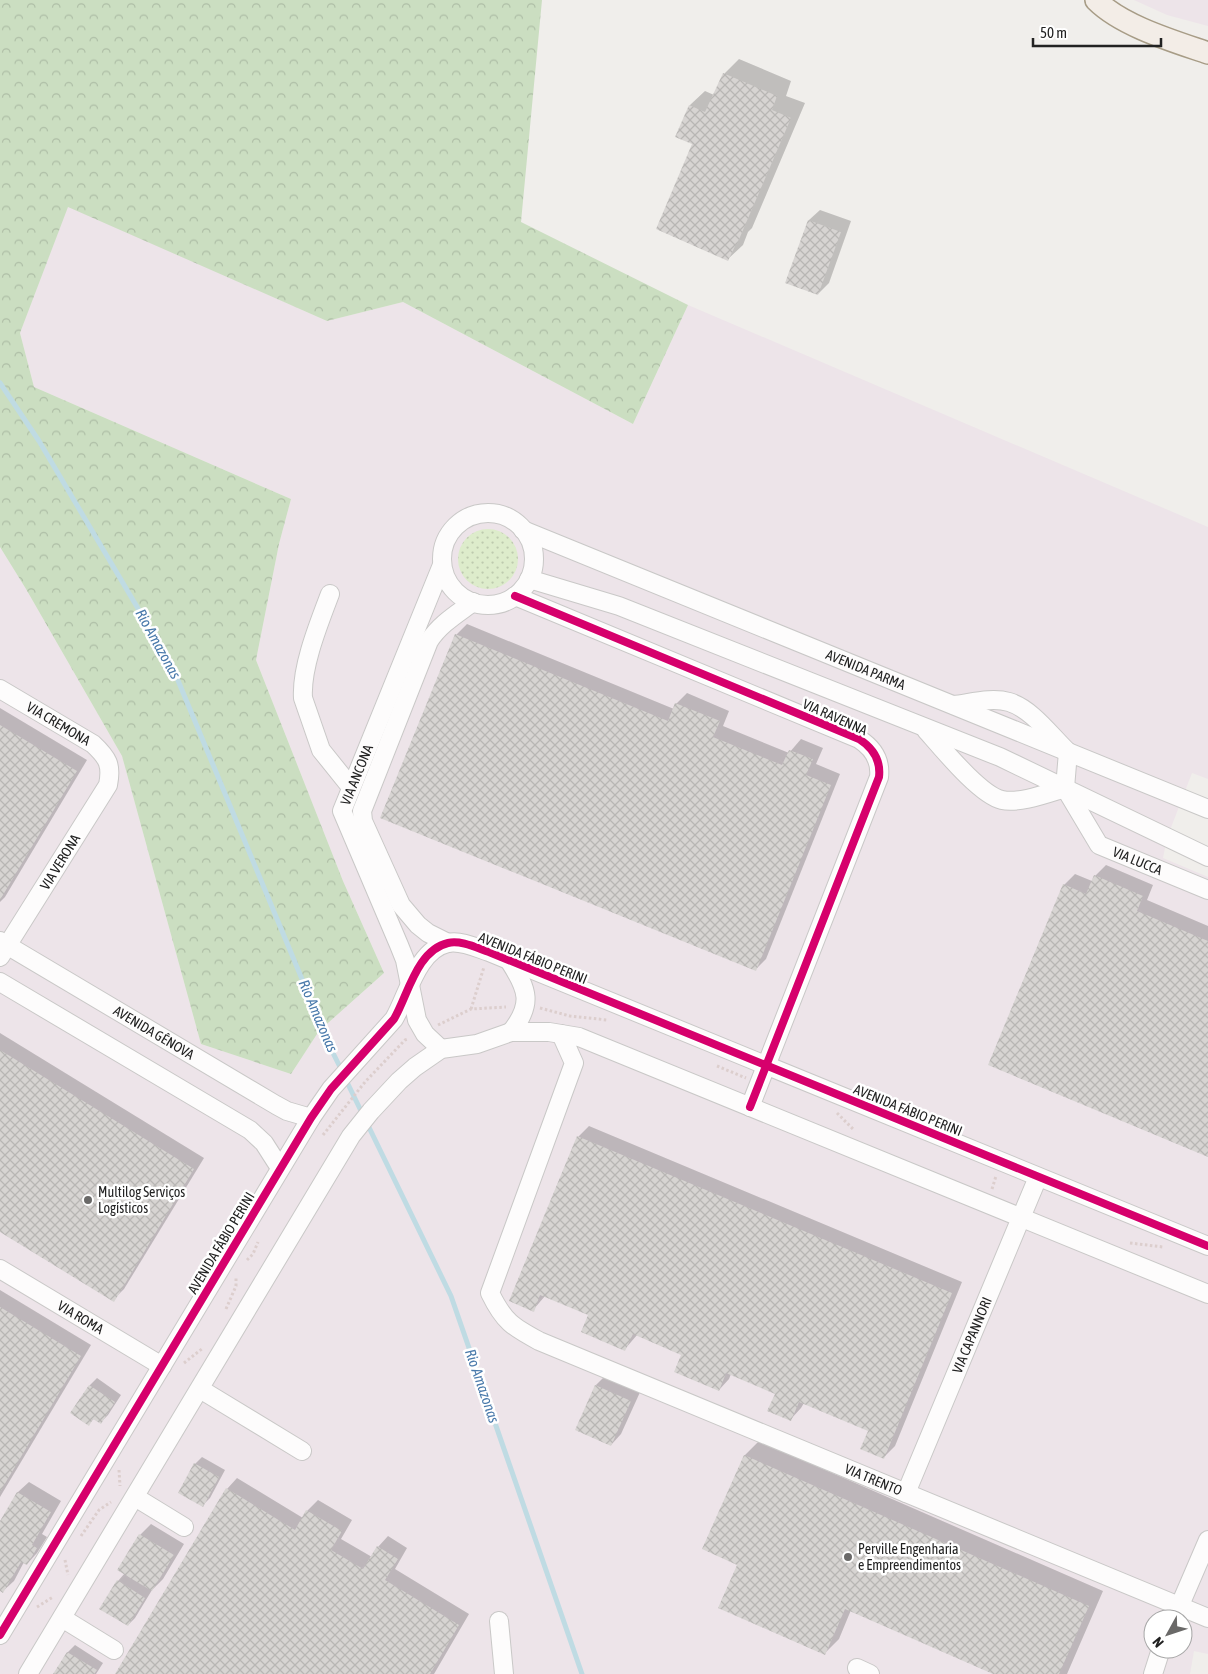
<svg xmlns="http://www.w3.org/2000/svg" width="1208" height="1674" font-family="'Asap Condensed',sans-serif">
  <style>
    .industrial { fill: #ede4e9; fill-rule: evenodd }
    .grass { fill: url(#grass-dots) }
    .forest { fill: url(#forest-crowns) }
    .shadow { fill: #0003 }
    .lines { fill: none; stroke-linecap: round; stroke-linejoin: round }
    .stream { stroke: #bfdbe3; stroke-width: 5 }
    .building { fill: url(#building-cross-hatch) }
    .minor-casing { stroke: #c9c8c7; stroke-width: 20 }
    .major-casing { stroke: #a79c86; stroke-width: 24 }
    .path { stroke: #dccecd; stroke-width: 3; stroke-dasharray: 2.5 2.5; stroke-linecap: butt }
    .minor { stroke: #fdfcfc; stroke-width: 18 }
    .major { stroke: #f3ede7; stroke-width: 21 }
    .cycleway-casing { stroke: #fff; stroke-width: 11 }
    .cycleway { stroke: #d6006c; stroke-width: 8 }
    .poi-dot { fill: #6a6968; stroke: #fff; stroke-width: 2 }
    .labels { text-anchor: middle; stroke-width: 5; stroke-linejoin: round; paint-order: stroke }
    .street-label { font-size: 14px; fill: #222; stroke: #fff }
    .poi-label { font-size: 14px; fill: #222; stroke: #fff; text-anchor: start }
    .water-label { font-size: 15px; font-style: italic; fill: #4a7aab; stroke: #fff }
  </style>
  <defs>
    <pattern id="grass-dots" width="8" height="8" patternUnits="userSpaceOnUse" patternTransform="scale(1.25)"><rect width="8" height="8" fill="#ddeccb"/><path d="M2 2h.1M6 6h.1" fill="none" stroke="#bdcaae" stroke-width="1.8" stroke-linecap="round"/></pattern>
    <pattern id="forest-crowns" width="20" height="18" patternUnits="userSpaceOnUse" patternTransform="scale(1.25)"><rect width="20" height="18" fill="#cbdec1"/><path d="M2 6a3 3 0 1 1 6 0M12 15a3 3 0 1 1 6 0" fill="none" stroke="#aebea6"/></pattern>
    <pattern id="building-cross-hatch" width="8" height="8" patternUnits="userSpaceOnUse" patternTransform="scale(1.25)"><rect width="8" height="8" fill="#d7d4d2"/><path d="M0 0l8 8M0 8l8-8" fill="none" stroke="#b8b6b4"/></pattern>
  </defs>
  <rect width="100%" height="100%" fill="#f0eeeb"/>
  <g class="industrial">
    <polygon points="1134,0 1208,0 1208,26 1167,15"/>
    <path d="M68 206 327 321 403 302 633 424 688 305 1208 527V779L1192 773 1167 838 1163 858 1208 877V1654L1194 1651 1190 1674H0V547L26 589 122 756 201 1044 291 1074 319 1031 384 973 343 881 256 660 279 544 291 499 34 387 20 333ZM1153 1619H1183V1649H1153Z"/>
  </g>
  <circle class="grass" cx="488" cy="559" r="30"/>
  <polygon class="forest" points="0,0 542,0 521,222 688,305 633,424 403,302 327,321 68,207 20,333 34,387 291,499 279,544 256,660 343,881 384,973 319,1031 291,1074 201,1044 122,756 26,589 0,547"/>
  <g class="shadow">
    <polygon points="739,59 791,81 786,96 805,103 752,228 748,232 743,245 728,259 694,144 677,136 690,105 705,91 714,95 724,74"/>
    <polygon points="820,210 851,221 829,283 818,294 809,220"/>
    <polygon points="467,624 674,709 676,704 687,693 729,711 723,726 789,753 801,739 823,748 816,764 840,774 766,959 755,970 456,635"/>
    <polygon points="0,708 87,760 5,897 0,902"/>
    <polygon points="1106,865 1153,885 1147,900 1208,926 1208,1156 1064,885 1075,874 1092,881 1095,876"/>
    <polygon points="0,1033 204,1158 124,1289 113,1300 0,1231"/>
    <polygon points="589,1126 962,1282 895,1446 884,1457 869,1430 804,1403 801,1408 791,1419 776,1393 731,1374 729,1379 719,1390 683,1354 637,1335 625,1349 590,1315 545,1296 533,1310 578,1137"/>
    <polygon points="0,1290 91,1345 0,1497"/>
    <polygon points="606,1375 641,1390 621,1434 611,1445 596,1385"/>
    <polygon points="97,1378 121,1395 108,1415 101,1422 95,1418 88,1424 72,1413 90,1385"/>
    <polygon points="759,1441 1103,1591 1067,1674 997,1674 851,1610 839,1639 824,1654 739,1564 704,1549 745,1455"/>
    <polygon points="202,1457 225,1470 210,1498 203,1505 195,1464"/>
    <polygon points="237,1478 303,1518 307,1511 318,1500 352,1520 341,1539 372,1557 378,1547 388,1536 407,1548 395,1569 469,1614 434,1674 117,1674 227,1489"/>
    <polygon points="29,1482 61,1501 42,1534 47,1537 37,1553 27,1564 24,1562 14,1581 3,1591 0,1590 0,1523 18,1492"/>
    <polygon points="151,1524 184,1544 163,1579 152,1590 135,1618 128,1625 118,1581 125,1573 140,1535"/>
    <polygon points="75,1645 103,1663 96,1674 54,1674 68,1652"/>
  </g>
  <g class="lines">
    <g class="stream">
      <polyline points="0,383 39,441 172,666 331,1049 342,1071"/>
      <polyline points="345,1078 451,1296 582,1674"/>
    </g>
  </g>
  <g class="building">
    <polygon points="723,73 777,96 772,110 791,118 737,244 736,244 728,261 656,229 692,144 675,137 689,105 705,112"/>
    <polygon points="808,220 841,232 818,295 785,283"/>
    <polygon points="455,634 668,721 675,703 720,721 713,737 782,765 789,750 813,759 806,775 831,785 756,971 380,818"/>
    <polygon points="0,725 77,771 0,900"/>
    <polygon points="1094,875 1143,896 1137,911 1208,941 1208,1157 988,1065 1063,884 1086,894"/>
    <polygon points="0,1050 194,1169 114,1302 0,1232"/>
    <polygon points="577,1136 952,1293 884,1459 860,1449 868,1431 799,1402 791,1421 767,1411 775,1394 726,1373 719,1391 674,1372 681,1355 633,1334 625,1351 581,1332 588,1315 540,1295 534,1312 509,1301"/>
    <polygon points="0,1307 81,1356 0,1492"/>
    <polygon points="89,1385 115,1402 101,1424 93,1419 89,1426 70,1413"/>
    <polygon points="595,1385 631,1401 611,1446 575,1430"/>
    <polygon points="744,1455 1089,1606 1059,1674 993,1674 845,1609 825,1655 718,1608 737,1565 702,1549"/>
    <polygon points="194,1463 219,1477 203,1507 178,1493"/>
    <polygon points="226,1488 295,1530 306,1510 342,1531 331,1550 363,1569 377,1546 398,1559 385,1580 459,1625 430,1674 115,1674"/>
    <polygon points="17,1492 51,1512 32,1545 37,1548 27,1565 21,1562 3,1593 0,1591 0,1521"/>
    <polygon points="139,1534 174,1555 152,1591 117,1570"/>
    <polygon points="117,1580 145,1598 128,1626 99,1609"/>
    <polygon points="67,1652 97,1670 94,1674 53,1674"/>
  </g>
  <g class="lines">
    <defs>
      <g id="minor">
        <circle cx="488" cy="559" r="46"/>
        <path id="s1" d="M523 530 1208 809"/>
        <polyline points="529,579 619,606 1000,757 1208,857"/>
        <path d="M330 594C319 623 301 667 303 698L321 750 350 786"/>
        <path d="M515 596 859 739C873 748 881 760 879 777L750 1107"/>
        <path id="s2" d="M0 689 93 744C108 758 112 765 108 785L0 957"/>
        <path d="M954 705C971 703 992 697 1009 702 1032 709 1051 736 1068 752L1065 788"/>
        <path d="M926 730C942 748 980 795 1002 800 1019 804 1048 793 1065 788"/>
        <path id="s3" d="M1065 788 1099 845 1208 890"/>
        <path id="s4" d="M0 941 276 1105 287 1111 311 1118"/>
        <path d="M448 943 428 933 418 925 401 905 363 821 362 811 429 641C440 624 457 614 473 602"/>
        <path d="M510 962C528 990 533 1004 511 1032"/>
        <polyline points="0,982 250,1130 264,1143 280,1168"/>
        <path id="s5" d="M561 1034 574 1063 490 1293C504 1322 513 1327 539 1341L1208 1618"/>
        <path id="s6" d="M441 1049 425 1034 417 1020 405 960 399 945 342 811 442 565"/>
        <path id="s7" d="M0 1269 162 1366"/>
        <polyline points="200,1389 302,1451"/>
        <path id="s8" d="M906 1493 1038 1177"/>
        <polyline points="135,1497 184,1527"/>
        <polyline points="62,1618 114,1650"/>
        <polyline points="1174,1619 1208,1540"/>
        <polyline points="499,1621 504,1674"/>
        <path d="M0 1635 311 1118 331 1089 394 1019C408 995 417 950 448 943 461 940 477 948 489 952L1208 1246"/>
        <polyline points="857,1668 870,1674"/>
        <polyline points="28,1674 351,1136 371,1111 399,1081 415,1067 441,1049 477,1044 511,1032 549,1032 579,1037 1208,1294"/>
        <polyline points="1153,1674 1161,1649"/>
      </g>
      <path id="major" d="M1096 0C1122 26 1173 41 1208 53"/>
    </defs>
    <use href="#minor" class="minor-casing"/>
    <use href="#major" class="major-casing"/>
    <g class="path">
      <polyline points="540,1008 570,1016 607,1020"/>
      <polyline points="471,1009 484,967"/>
      <polyline points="438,1025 471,1009 506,1007"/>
      <polyline points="717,1066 746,1078"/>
      <polyline points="837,1113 854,1130"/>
      <polyline points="323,1135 365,1082 405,1040 408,1039"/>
      <polyline points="992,1189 996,1176"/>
      <polyline points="1130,1243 1163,1247"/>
      <polyline points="247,1260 253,1254 258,1242"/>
      <polyline points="226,1309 236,1286 236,1277"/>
      <polyline points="184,1363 203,1348"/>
      <polyline points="119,1470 120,1486"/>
      <polyline points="81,1536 99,1510 111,1502"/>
      <polyline points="65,1560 68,1575"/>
      <polyline points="37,1607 53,1597"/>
    </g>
    <use href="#minor" class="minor"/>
    <use href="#major" class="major"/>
    <defs>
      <g id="cycleway">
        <path d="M515 596 859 739C873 748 881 760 879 777L750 1107"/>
        <path d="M0 1635 311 1118 331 1089 394 1019C408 995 417 950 448 943 461 940 477 948 489 952L1208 1246"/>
      </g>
    </defs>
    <use href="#cycleway" class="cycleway-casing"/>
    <use href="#cycleway" class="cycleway"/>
  </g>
  <g class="poi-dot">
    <circle cx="88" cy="1200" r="5"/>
    <circle cx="848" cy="1557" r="5"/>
  </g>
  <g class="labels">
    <g class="street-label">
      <text dy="5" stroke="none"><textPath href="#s1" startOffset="370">AVENIDA PARMA</textPath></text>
      <text transform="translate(835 717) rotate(24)" y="5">VIA RAVENNA</text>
      <text dy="5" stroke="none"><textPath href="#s2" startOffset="68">VIA CREMONA</textPath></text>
      <text dy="5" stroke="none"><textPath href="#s6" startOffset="300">VIA ANCONA</textPath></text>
      <text dy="5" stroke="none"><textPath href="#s3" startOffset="108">VIA LUCCA</textPath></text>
      <text transform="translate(60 862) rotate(-58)" y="5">VIA VERONA</text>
      <text transform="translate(533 958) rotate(22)" y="5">AVENIDA FÁBIO PERINI</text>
      <text dy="5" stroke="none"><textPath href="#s4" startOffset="179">AVENIDA GÊNOVA</textPath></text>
      <text transform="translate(908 1110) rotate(22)" y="5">AVENIDA FÁBIO PERINI</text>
      <text transform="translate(221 1243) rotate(-59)" y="5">AVENIDA FÁBIO PERINI</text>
      <text dy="5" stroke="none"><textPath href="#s7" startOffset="94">VIA ROMA</textPath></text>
      <text dy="5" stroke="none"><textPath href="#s8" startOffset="171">VIA CAPANNORI</textPath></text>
      <text dy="5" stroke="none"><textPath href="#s5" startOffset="709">VIA TRENTO</textPath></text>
    </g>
    <g class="poi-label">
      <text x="98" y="1197">Multilog Serviços<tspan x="98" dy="16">Logísticos</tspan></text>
      <text x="858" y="1554">Perville Engenharia<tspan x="858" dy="16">e Empreendimentos</tspan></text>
    </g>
    <g class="water-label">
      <text transform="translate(158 644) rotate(61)" y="5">Rio Amazonas</text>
      <text transform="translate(318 1016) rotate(67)" y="5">Rio Amazonas</text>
      <text transform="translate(482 1386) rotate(71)" y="5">Rio Amazonas</text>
    </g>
  </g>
  <g transform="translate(1168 1634) rotate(230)"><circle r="24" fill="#ffffff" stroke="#a7a7a7"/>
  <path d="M0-4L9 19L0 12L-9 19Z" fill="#6a6968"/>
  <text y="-8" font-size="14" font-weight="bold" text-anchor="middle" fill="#222222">N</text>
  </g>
  <path d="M1033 38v8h128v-8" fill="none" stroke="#222222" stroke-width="2.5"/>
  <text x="1040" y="38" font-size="15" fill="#222222" stroke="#ffffff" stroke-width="4" paint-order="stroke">50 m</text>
</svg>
